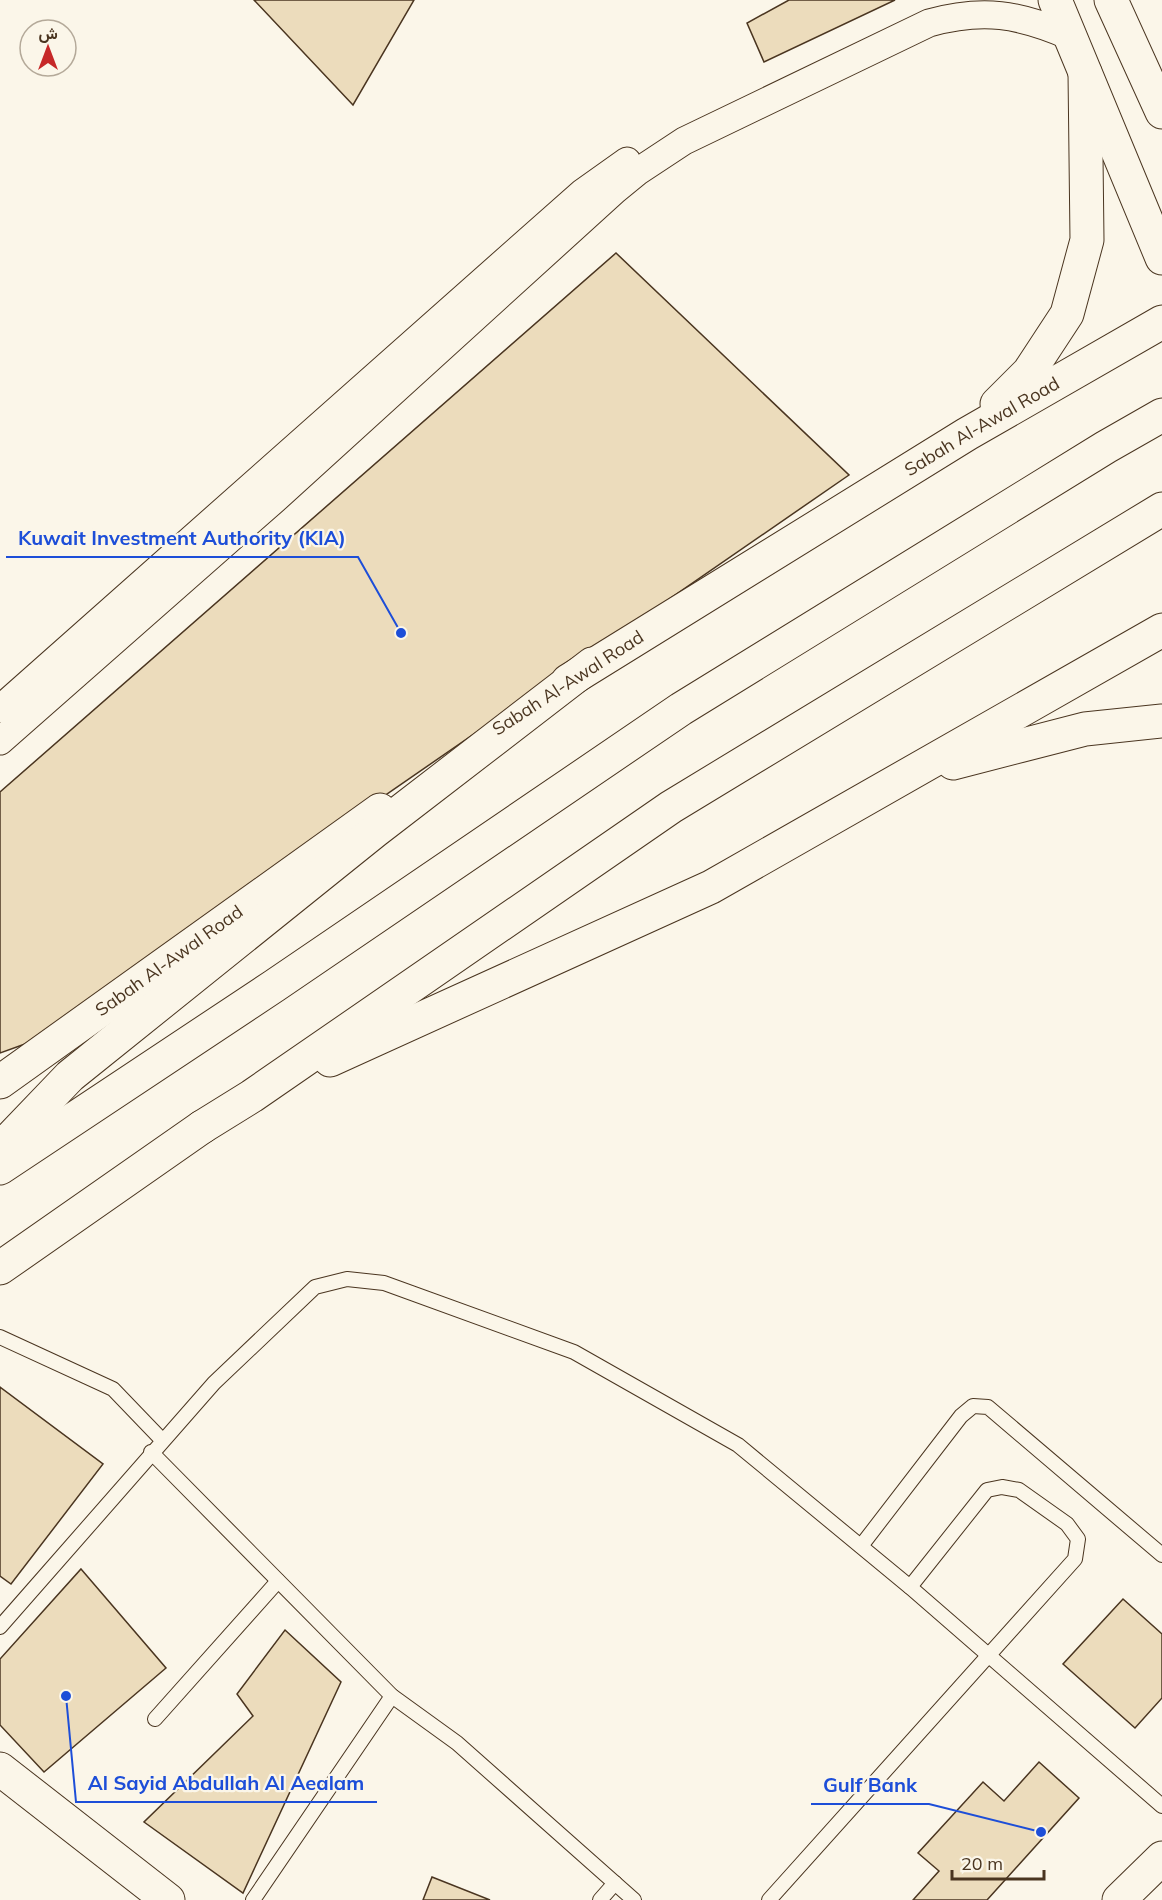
<svg xmlns="http://www.w3.org/2000/svg" width="1162" height="1900" font-family="Mulish,Vazirmatn,sans-serif">
  <style>
    .building { fill: #ecdcbc; stroke: #4a3520; stroke-width: 1.5 }
    .lines { fill: none; stroke-linecap: round; stroke-linejoin: round }
    .service-casing { stroke: #4a3520; stroke-width: 16 }
    .minor-casing { stroke: #4a3520; stroke-width: 29 }
    .tertiary-casing { stroke: #4a3520; stroke-width: 35 }
    .secondary-casing { stroke: #4a3520; stroke-width: 35 }
    .primary-casing { stroke: #4a3520; stroke-width: 35 }
    .motorway-casing { stroke: #4a3520; stroke-width: 35 }
    .service { stroke: #fbf6e9; stroke-width: 14 }
    .minor { stroke: #fbf6e9; stroke-width: 27 }
    .tertiary { stroke: #fbf6e9; stroke-width: 33 }
    .secondary { stroke: #fbf6e9; stroke-width: 33 }
    .primary { stroke: #fbf6e9; stroke-width: 33 }
    .motorway { stroke: #fbf6e9; stroke-width: 33 }
    .labels { text-anchor: middle; stroke-width: 4.5; stroke-linejoin: round; paint-order: stroke }
    .street-label { font-size: 18px; fill: #4a3520; stroke: #fbf6e9 }
    .leader { fill: none; stroke: #1d4ed8; stroke-width: 2 }
    .callout-dot { fill: #1d4ed8; stroke: #fbf6e9; stroke-width: 2 }
    .callout-label { font-size: 20px; text-anchor: middle; font-weight: bold; fill: #1d4ed8; stroke: #fbf6e9; stroke-width: 4.5; stroke-linejoin: round; paint-order: stroke }
  </style>
  <rect width="100%" height="100%" fill="#fbf6e9"/>
  <g class="building">
    <polygon points="254,0 414,0 353,105"/>
    <polygon points="789,0 895,0 764,62 747,23"/>
    <polygon points="616,253 849,475 25,1044 0,1053 0,792"/>
    <polygon points="0,1387 103,1464 11,1584 0,1576"/>
    <polygon points="81,1569 166,1668 44,1772 0,1725 0,1659"/>
    <polygon points="1123,1599 1162,1634 1162,1698 1135,1728 1063,1664"/>
    <polygon points="285,1630 341,1682 243,1893 144,1822 253,1716 237,1694"/>
    <polygon points="1039,1762 1079,1798 987,1900 913,1900 939,1871 918,1853 983,1782 1004,1801"/>
    <polygon points="432,1877 490,1900 423,1900"/>
  </g>
  <g class="lines">
    <defs>
      <g id="service">
        <polyline points="0,1337 113,1389 162,1440"/>
        <polyline points="151,1452 392,1696 457,1743 634,1900"/>
        <polyline points="861,1546 961,1416 973,1406 988,1407 1162,1555"/>
        <polyline points="0,1627 214,1383 315,1287 347,1279 384,1283 574,1352 738,1445 910,1587 1162,1806"/>
        <polyline points="155,1719 278,1581"/>
        <polyline points="253,1900 392,1696"/>
        <polyline points="600,1900 615,1883"/>
        <polyline points="769,1900 1075,1559 1078,1539 1067,1524 1019,1490 1002,1487 987,1490 910,1587"/>
      </g>
      <g id="minor">
        <polyline points="0,709 582,193 627,161"/>
        <path d="M0 741 275 499 615 190 637 172 684 141 929 23C983 8 1019 14 1070 36"/>
      </g>
      <polyline id="tertiary" points="0,1769 168,1900"/>
      <g id="secondary">
        <polyline points="1055,0 1162,258"/>
        <polyline points="1111,0 1162,112"/>
        <polyline points="997,404 1029,372 1067,314 1087,240 1085,73"/>
        <path id="s1" d="M568 681 967 434 1162 322"/>
        <path id="s2" d="M0 1082 380 810"/>
      </g>
      <g id="primary">
        <polyline points="0,1149 70,1076 375,831 592,664"/>
        <polyline points="0,1268 202,1127"/>
        <polyline points="1119,1900 1162,1858"/>
      </g>
      <g id="motorway">
        <polyline points="953,763 1085,729 1162,721"/>
        <polyline points="330,1060 711,887 1162,630"/>
        <polyline points="202,1127 252,1096 671,807 1162,509"/>
        <polyline points="0,1168 274,986 681,709 1106,447 1162,415"/>
      </g>
    </defs>
    <use href="#service" class="service-casing"/>
    <use href="#minor" class="minor-casing"/>
    <use href="#tertiary" class="tertiary-casing"/>
    <use href="#secondary" class="secondary-casing"/>
    <use href="#primary" class="primary-casing"/>
    <use href="#motorway" class="motorway-casing"/>
    <use href="#service" class="service"/>
    <use href="#minor" class="minor"/>
    <use href="#tertiary" class="tertiary"/>
    <use href="#secondary" class="secondary"/>
    <use href="#primary" class="primary"/>
    <use href="#motorway" class="motorway"/>
  </g>
  <g class="labels">
    <g class="street-label">
      <text dy="6" stroke="none"><textPath href="#s1" startOffset="486">Sabah Al-Awal Road</textPath></text>
      <text transform="translate(568 683) rotate(-33)" y="6">Sabah Al-Awal Road</text>
      <text dy="6" stroke="none"><textPath href="#s2" startOffset="208">Sabah Al-Awal Road</textPath></text>
    </g>
  </g>
  <path class="leader" d="M401 633L358 557H6M66 1696L76 1802H377M1041 1832L929 1804H811"/>
  <g class="callout-dot">
    <circle cx="401" cy="633" r="6"/>
    <circle cx="66" cy="1696" r="6"/>
    <circle cx="1041" cy="1832" r="6"/>
  </g>
  <g class="callout-label">
    <text x="182" y="545">Kuwait Investment Authority (KIA)</text>
    <text x="226" y="1790">Al Sayid Abdullah Al Aealam</text>
    <text x="870" y="1792">Gulf Bank</text>
  </g>
  <g transform="translate(48 48)"><circle r="28" fill="#fbf6e9" stroke="#b4a999" stroke-width="1.5"/>
  <path d="M0-4.5L10 22L0 15L-10 22Z" fill="#c62828"/>
  <text y="-9" font-size="16" font-weight="bold" text-anchor="middle" fill="#4a3520">ش</text>
  </g>
  <path d="M952 1870v9h92v-9" fill="none" stroke="#4a3520" stroke-width="3"/>
  <text x="961" y="1870" font-size="18" fill="#4a3520" stroke="#fbf6e9" stroke-width="4.5" paint-order="stroke">20 m</text>
</svg>
